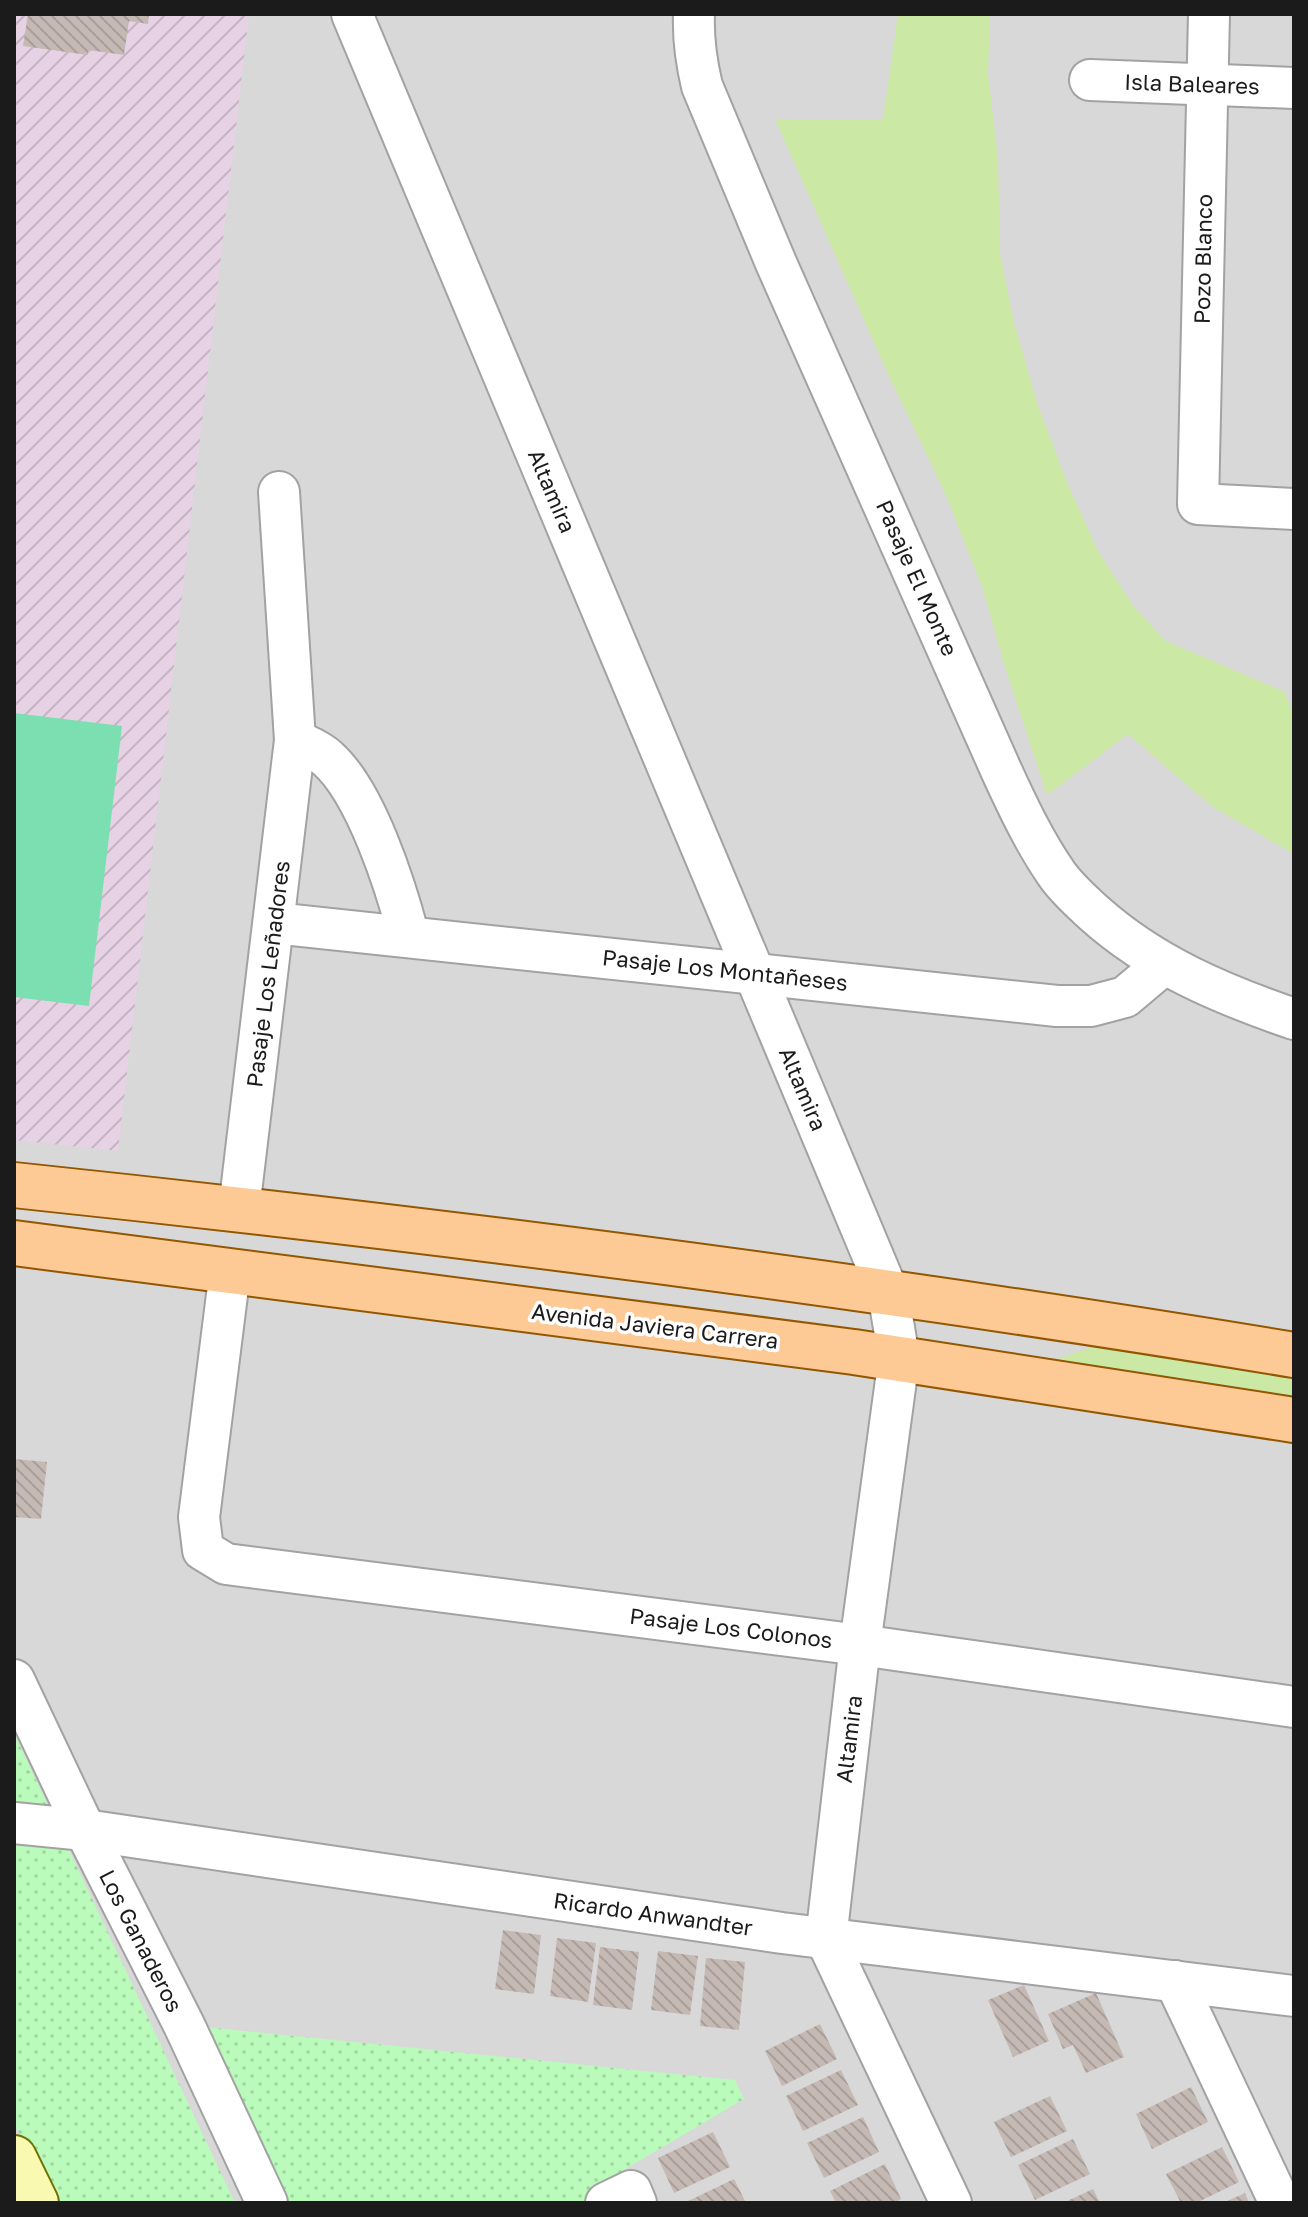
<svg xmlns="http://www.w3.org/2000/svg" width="1308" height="2217" font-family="'Golos Text',sans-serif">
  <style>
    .residential { fill: #d9d8d8 }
    .industrial { fill: url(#industrial-furrows) }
    .grass { fill: #cbe9a4 }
    .park { fill: url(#park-dots) }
    .pitch { fill: #7bdfb1 }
    .building { fill: url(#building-back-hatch) }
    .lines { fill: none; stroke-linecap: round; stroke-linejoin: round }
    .street-casing { stroke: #a2a2a2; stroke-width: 44 }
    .secondary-casing { stroke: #6e7203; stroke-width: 48 }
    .primary-casing { stroke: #925700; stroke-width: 48 }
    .street { stroke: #fff; stroke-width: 40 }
    .secondary { stroke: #faf9b1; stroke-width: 44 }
    .primary { stroke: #fdc995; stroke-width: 44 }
    .labels { text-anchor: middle; stroke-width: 7; stroke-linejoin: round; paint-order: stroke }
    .street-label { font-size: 22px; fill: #1b1b1b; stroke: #fff }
  </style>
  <defs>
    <pattern id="industrial-furrows" width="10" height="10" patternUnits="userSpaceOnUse" patternTransform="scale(2)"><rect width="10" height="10" fill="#e6d2e4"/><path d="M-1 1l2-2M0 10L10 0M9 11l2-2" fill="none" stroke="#c5b4c3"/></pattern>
    <pattern id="park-dots" width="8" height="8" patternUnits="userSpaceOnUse" patternTransform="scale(2)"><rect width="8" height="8" fill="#bafabb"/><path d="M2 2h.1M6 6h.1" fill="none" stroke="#9fd6a0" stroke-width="1.8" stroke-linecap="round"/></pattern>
    <pattern id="building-back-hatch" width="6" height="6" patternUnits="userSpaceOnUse" patternTransform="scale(2)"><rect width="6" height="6" fill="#c5b9b4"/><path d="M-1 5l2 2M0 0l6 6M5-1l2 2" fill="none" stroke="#a99e9a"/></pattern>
  </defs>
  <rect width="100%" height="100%" fill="#ede8e0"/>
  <rect class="residential" x="14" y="14" width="1280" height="2189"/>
  <polygon class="industrial" points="14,14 249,14 118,1151 14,1140"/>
  <g class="grass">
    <polygon points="898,14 990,14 988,73 998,159 1000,253 1014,323 1038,405 1066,480 1098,551 1134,607 1166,641 1285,692 1294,718 1294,854 1213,807 1128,734 1047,795 1004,664 983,589 946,495 887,372 775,119 883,119"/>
    <polygon points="1101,1344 1294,1373 1294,1397 1054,1360"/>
  </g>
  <g class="park">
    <polygon points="14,1733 235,2203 52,2203 14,2123"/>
    <polygon points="184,2025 735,2080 744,2099 622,2171 631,2191 606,2203 267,2203"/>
  </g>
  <polygon class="pitch" points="14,713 122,726 89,1006 14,997"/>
  <g class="building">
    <polygon points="28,14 149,14 148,24 129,21 124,55 88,50 88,55 23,46"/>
    <polygon points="14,1459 47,1462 41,1519 14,1517"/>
    <polygon points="503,1930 541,1935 534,1994 495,1989"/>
    <polygon points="557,1938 596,1943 588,2002 550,1996"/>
    <polygon points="600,1947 639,1952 632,2010 593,2005"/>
    <polygon points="658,1951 698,1956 690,2015 651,2010"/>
    <polygon points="706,1958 745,1962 739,2030 700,2026"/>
    <polygon points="1024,1985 1049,2041 1013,2057 988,2000"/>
    <polygon points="1096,1993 1124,2057 1086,2073 1073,2045 1063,2049 1048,2014"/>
    <polygon points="820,2024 837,2059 782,2086 765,2051"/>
    <polygon points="841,2070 858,2105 803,2131 786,2096"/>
    <polygon points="1191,2087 1208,2122 1152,2149 1136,2114"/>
    <polygon points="1050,2096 1067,2131 1011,2157 994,2122"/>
    <polygon points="863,2117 879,2152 824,2178 807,2143"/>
    <polygon points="713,2132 730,2167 674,2193 658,2158"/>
    <polygon points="1073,2139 1090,2174 1035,2200 1018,2165"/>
    <polygon points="1222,2147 1239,2182 1196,2203 1181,2203 1166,2174"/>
    <polygon points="885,2164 901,2199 894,2203 836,2203 830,2191"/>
    <polygon points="734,2179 746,2203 684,2203"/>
    <polygon points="1093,2189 1100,2203 1063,2203"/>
    <polygon points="1245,2193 1249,2203 1223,2203"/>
  </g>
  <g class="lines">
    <defs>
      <g id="street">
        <polyline points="352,14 888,1292 899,1358 860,1645 826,1939 951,2203"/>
        <path d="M694 14C693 39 696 61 702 86L776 263 1001 770C1017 805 1034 841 1056 873 1066 888 1081 901 1094 913 1152 965 1221 994 1294 1019"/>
        <polyline points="1209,14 1198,504 1294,509"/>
        <polyline points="1090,80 1294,88"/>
        <path d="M295 740C305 745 319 750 327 758 366 792 396 887 409 937"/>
        <polyline points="274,923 1057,1006 1091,1006 1125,997 1163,965"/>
        <polyline points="239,1209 295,740 279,492"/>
        <polyline points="230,1271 199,1517 203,1550 226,1564 860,1645 1294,1707"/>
        <polyline points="14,1680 85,1830 184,2025 267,2203"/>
        <polyline points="14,1823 85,1830 782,1933 1294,1996"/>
        <polyline points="1175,1981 1280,2203"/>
        <polyline points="606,2203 631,2191 636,2203"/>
      </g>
      <polyline id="secondary" points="14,2158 36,2203"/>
      <g id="primary">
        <path d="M14 1185C442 1230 869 1285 1294 1355"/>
        <polyline points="14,1243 854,1352 1294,1420"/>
      </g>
    </defs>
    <use href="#street" class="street-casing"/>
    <use href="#secondary" class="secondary-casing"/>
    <use href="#primary" class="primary-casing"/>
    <use href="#street" class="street"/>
    <use href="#secondary" class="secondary"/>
    <use href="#primary" class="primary"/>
  </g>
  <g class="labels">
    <g class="street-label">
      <text transform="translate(1192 84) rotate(2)" y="8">Isla Baleares</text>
      <text transform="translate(1203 259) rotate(-89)" y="8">Pozo Blanco</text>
      <text transform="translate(552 491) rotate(67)" y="8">Altamira</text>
      <text transform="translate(917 578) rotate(66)" y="8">Pasaje El Monte</text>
      <text transform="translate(725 970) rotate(6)" y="8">Pasaje Los Montañeses</text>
      <text transform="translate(268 974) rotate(-83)" y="8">Pasaje Los Leñadores</text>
      <text transform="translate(803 1089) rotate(67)" y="8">Altamira</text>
      <text transform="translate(655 1326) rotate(7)" y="8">Avenida Javiera Carrera</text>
      <text transform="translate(731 1628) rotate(7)" y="8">Pasaje Los Colonos</text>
      <text transform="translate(849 1739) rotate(-83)" y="8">Altamira</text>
      <text transform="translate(653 1914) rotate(8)" y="8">Ricardo Anwandter</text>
      <text transform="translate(141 1941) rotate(63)" y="8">Los Ganaderos</text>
    </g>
  </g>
  <rect width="1308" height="2217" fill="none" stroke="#1b1b1b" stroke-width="32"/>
</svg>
